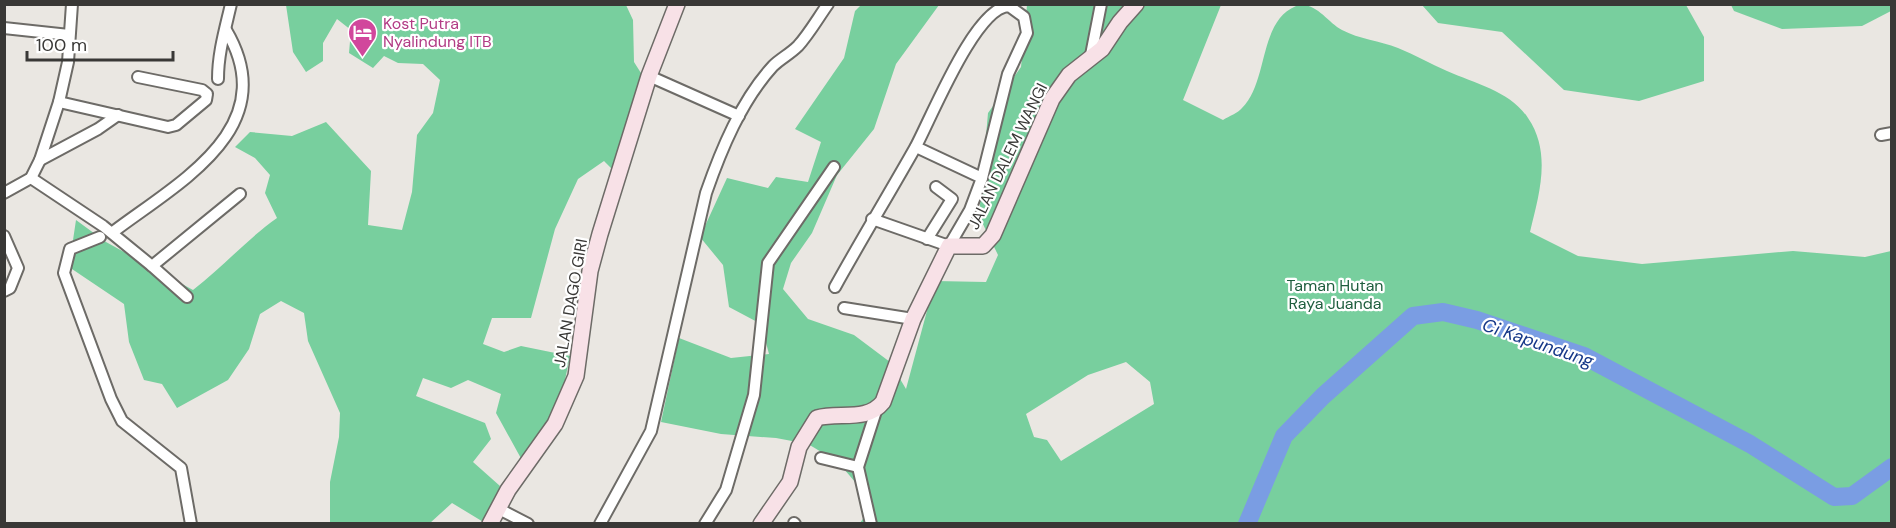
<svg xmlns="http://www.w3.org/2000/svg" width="1896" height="528" font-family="'DM Sans',sans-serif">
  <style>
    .forest { fill: #78cf9e; fill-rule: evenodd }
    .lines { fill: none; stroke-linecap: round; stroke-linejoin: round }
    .river { stroke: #7a9de3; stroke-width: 18 }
    .street-casing { stroke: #6d6b67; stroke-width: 14 }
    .secondary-casing { stroke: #6d6b67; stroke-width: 18 }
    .street { stroke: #fff; stroke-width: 10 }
    .secondary { stroke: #f8e1e7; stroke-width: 15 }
    .labels { text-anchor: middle; stroke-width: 4.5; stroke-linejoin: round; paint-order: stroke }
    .hotel-label { font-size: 16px; fill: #b23c85; stroke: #fff; text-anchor: start }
    .street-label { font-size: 16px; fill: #393836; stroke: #fff }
    .park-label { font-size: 16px; fill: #1e5e3e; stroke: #fff }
    .water-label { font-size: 18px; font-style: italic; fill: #163888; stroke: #fff }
  </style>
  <rect width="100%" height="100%" fill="#eae7e2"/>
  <g class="forest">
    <polygon points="1891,4 1891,11 1862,26 1782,29 1734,11 1731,5"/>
    <path d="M286 5H626L633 20 634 62 646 81 617 174 604 161 578 179 555 229 531 318H492L483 344 504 352 521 346 570 356 561 399 523 462 496 413 501 394 468 380 451 388 423 378 416 396 485 423 491 439 473 462 500 486 485 523 452 503 430 523H330V482L339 437 340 413 308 341 304 313 281 301 260 314 249 349 228 380 177 408 162 384 144 380 129 342 124 304 69 267 76 220 106 242 193 290C223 267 247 239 277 218L265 193 270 175 255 158 235 147 250 132 292 136 326 122 371 171 368 225 402 230 412 192 417 135 433 113 440 80 423 64 398 63 384 56 373 68 349 53 351 30 337 19 323 43V61L306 72 293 52Z"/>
    <path d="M861 5H939L896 64 874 129 837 175 812 233 791 263 783 289 808 319 854 335 890 362 906 389 935 281 986 282 998 255 979 216 988 113 1021 67 1027 5H1221L1183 100 1223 120C1229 116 1238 113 1242 108 1269 81 1258 22 1296 6 1315 0 1327 22 1342 30 1359 39 1380 41 1398 48 1415 55 1431 64 1447 71 1476 84 1510 91 1528 118 1552 153 1539 195 1530 232L1578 256 1642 264 1793 251 1865 257 1891 251V523H860L865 516 861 489 838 462 808 444 776 438 721 434 661 422 679 338 731 358 769 354 761 324 729 307 723 265 700 237 727 178 768 188 776 177 808 182 821 142 795 129 844 58 855 11ZM1126 362 1150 382 1154 404 1061 461 1047 440 1034 437 1026 414 1088 375Z"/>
    <polygon points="1422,5 1686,5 1704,37 1704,81 1639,101 1564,90 1502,32 1438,23"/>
  </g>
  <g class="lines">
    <polyline class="river" points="1247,524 1284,436 1323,396 1413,316 1443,312 1477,320 1584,356 1750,444 1834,497 1852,496 1892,467"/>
    <defs>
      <g id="street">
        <polyline points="4,28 69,35"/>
        <polyline points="1090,60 1101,4"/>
        <polyline points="649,76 739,116"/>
        <path d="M218 79C218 53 225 30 231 4"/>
        <polyline points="59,102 168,127 176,125 206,100 207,94 202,90 138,77"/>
        <polyline points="1881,135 1892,133"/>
        <polyline points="40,160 98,129 118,115"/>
        <polyline points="31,178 103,226 152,266 240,194"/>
        <polyline points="4,193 31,178 40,160 59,102 68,62 72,4"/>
        <polyline points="872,219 949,246 970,210 982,178 916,147"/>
        <path d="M113 232C179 182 284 128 226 30"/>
        <polyline points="4,236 18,268 10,288 4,291"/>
        <polyline points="100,237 70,249 64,273 111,399 122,421 181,468 191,524"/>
        <polyline points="927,239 952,199 936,187"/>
        <polyline points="152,266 187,297"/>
        <path d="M835 287C861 240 889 194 915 148 931 119 975 7 1009 6L1024 17 1027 33 1008 74 982 178"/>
        <polyline points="844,308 913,319"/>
        <polyline points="821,458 858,467"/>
        <polyline points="497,508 528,524"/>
        <polyline points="794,523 795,524"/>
        <path d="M600 524 651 431 706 193C721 150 741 101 773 66 780 59 790 54 798 46 809 34 818 18 828 4"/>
        <polyline points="705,524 726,490 754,395 768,263 834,167"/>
        <polyline points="871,524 858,467 876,411"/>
      </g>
      <g id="secondary">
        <polyline points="490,524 508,490 555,424 576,376 590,271 600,234 649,76 677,4"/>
        <path d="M761 524 790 482 799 447 817 418C840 412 867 422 883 402L913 319 949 246H983L993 235 1052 99 1069 75 1102 49 1120 22 1136 4"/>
      </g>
    </defs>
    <use href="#street" class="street-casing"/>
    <use href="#secondary" class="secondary-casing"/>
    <use href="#street" class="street"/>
    <use href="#secondary" class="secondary"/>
  </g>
  <defs>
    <symbol id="hotel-pin" viewBox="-11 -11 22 30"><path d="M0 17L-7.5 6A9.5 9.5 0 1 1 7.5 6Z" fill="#d1479c" stroke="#fff"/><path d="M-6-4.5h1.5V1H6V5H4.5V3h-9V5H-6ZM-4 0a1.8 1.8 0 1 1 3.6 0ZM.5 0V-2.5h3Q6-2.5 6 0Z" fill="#fff"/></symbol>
  </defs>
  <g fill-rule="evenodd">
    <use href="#hotel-pin" x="346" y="16" width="33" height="45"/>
  </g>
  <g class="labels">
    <g class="hotel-label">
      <text x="383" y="29">Kost Putra<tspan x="383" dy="18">Nyalindung ITB</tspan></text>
    </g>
    <g class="street-label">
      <text transform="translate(1007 156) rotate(-64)" y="6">JALAN DALEM WANGI</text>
      <text transform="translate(570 303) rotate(-80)" y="6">JALAN DAGO GIRI</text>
    </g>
    <g class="park-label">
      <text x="1335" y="291">Taman Hutan<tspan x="1335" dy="18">Raya Juanda</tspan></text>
    </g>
    <g class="water-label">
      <text transform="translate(1538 343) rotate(19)" y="6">Ci Kapundung</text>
    </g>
  </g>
  <rect width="1896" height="528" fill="none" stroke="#393836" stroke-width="12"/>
  <path d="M27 51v9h146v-9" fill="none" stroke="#393836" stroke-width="3"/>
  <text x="36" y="51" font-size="18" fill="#393836" stroke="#ffffff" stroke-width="4.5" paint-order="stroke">100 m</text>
</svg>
